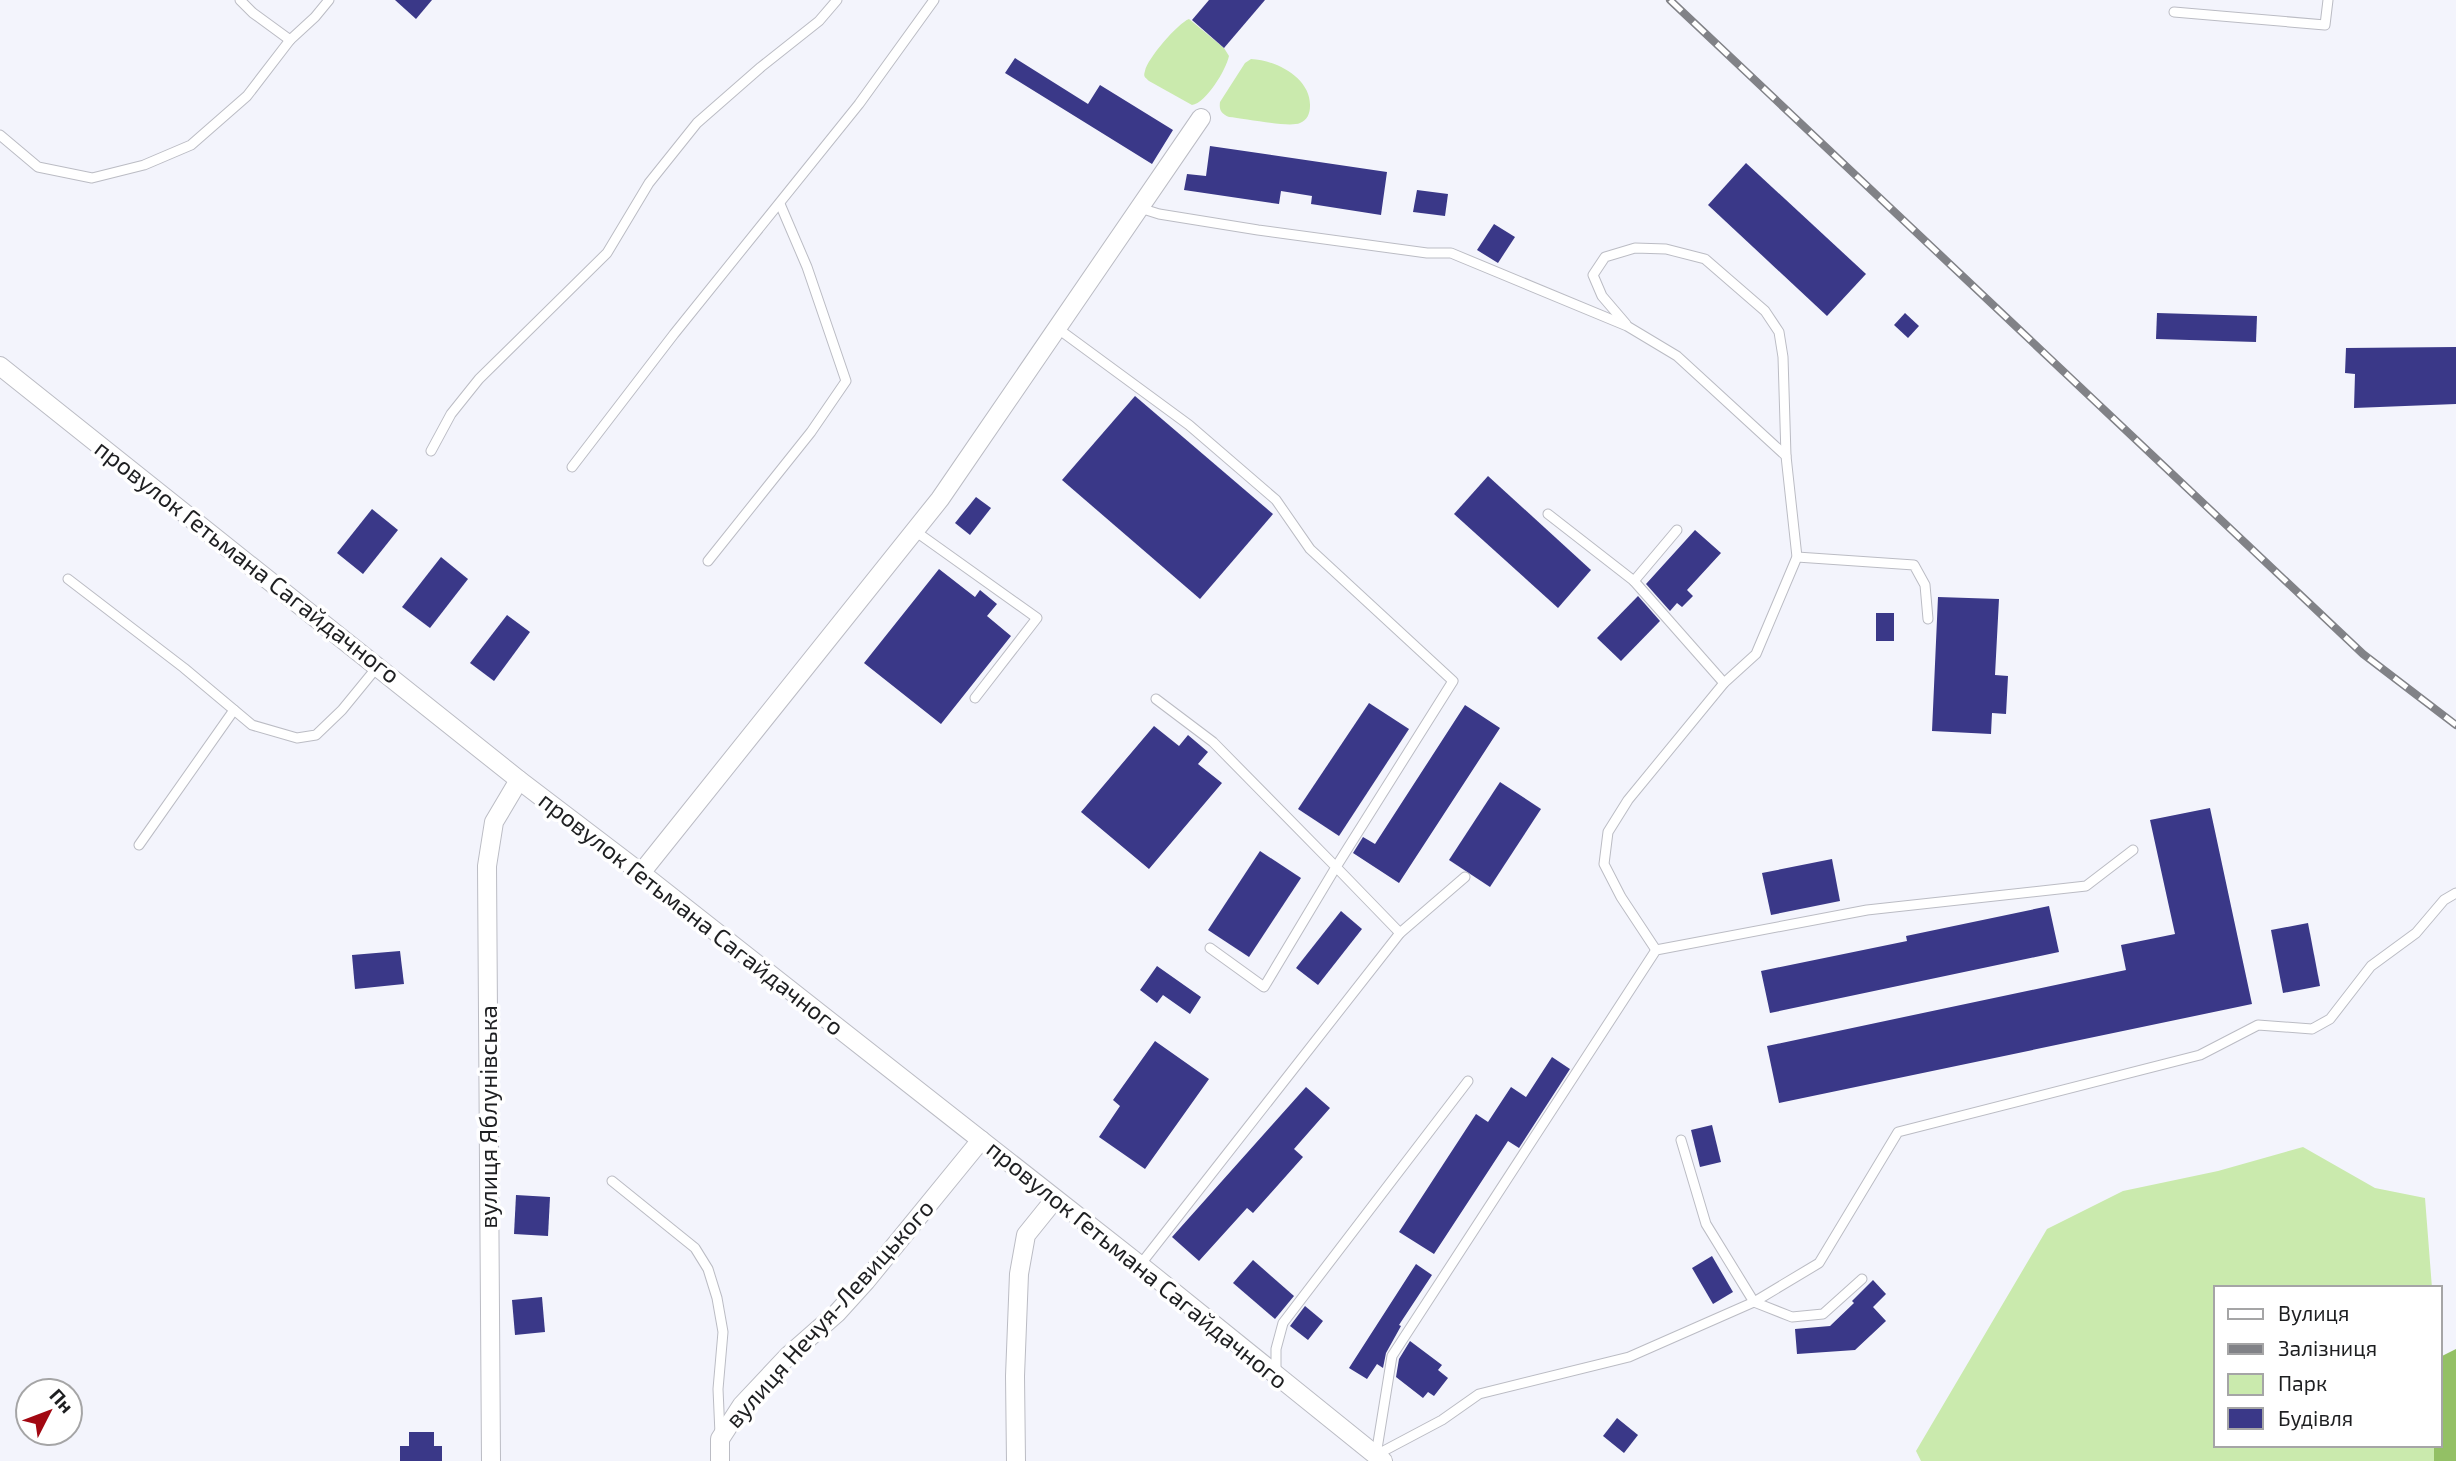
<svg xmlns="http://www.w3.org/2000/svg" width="2456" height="1461" font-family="'Exo 2',sans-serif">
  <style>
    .green { fill: #caeaad }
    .forest { fill: #93c065 }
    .building { fill: #3a3888 }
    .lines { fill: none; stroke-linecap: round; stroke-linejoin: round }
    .lane-casing { stroke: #bbbcc4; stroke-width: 11 }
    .street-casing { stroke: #bbbcc4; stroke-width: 20 }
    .lane { stroke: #fff; stroke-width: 9 }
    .street { stroke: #fff; stroke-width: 18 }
    .rail-casing { stroke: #818287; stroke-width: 8 }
    .rail { stroke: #fff; stroke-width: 5; stroke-dasharray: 16; stroke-linecap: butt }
    .labels { text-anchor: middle; stroke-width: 7; stroke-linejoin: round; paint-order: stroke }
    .street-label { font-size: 24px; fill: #1e1f21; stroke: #fff }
  </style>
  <rect width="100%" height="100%" fill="#f3f4fc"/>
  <g class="green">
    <path d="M1189 19 1224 48 1229 56C1226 70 1206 103 1192 105L1149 81C1145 77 1143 77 1145 71 1147 59 1178 23 1189 19Z"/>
    <path d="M1251 59C1276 60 1311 78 1310 106 1310 114 1307 120 1300 123 1289 128 1243 118 1229 117 1221 113 1219 110 1220 102L1245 63Z"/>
    <polygon points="2303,1147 2375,1188 2425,1198 2432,1288 2216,1288 2216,1445 2434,1445 2434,1461 1921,1461 1916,1451 2047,1229 2123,1191 2218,1171"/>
  </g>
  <polygon class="forest" points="2456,1349 2456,1461 2434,1461 2434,1445 2440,1445 2440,1357"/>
  <g class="building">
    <polygon points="395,0 432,0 416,19"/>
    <polygon points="1209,0 1265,0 1224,48 1192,20"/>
    <polygon points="1015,58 1088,104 1100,85 1173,130 1152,164 1005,73"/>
    <polygon points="1210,146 1387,172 1381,215 1311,204 1312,196 1281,191 1279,204 1184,190 1187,174 1206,176"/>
    <polygon points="1746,163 1866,274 1827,316 1708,205"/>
    <polygon points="1417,190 1448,194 1445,216 1413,212"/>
    <polygon points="1494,224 1515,237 1498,263 1477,250"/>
    <polygon points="1905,313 1919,326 1908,338 1894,325"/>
    <polygon points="2157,313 2257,316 2256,342 2156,339"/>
    <polygon points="2456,347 2456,404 2354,408 2355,374 2345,373 2346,348"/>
    <polygon points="1135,396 1273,514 1200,599 1062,480"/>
    <polygon points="1488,476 1591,570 1558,608 1454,514"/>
    <polygon points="976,497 991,508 970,535 955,523"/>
    <polygon points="372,509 398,530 363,574 337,553"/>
    <polygon points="1695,530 1721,553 1687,590 1693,596 1682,607 1677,603 1670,611 1646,584"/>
    <polygon points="441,557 468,579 430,628 402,607"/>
    <polygon points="939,569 975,597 980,590 997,604 987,616 1011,636 941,724 864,663"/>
    <polygon points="1638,596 1660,621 1621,661 1597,638"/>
    <polygon points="1938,597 1999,599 1995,675 2008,676 2006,714 1992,713 1991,734 1932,731"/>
    <rect x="1876" y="613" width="18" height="28"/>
    <polygon points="507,615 530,632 494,681 470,663"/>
    <polygon points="1369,703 1409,729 1339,836 1298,809"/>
    <polygon points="1465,705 1500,728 1399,883 1353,853 1363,837 1375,844"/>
    <polygon points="1154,726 1179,746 1188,735 1208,752 1198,764 1222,783 1149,869 1081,812"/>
    <polygon points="1500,782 1541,809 1490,887 1449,860"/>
    <polygon points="2210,808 2252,1004 1779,1103 1767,1046 2126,970 2121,945 2175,934 2150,820"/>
    <polygon points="1260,851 1301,878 1249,957 1208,930"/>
    <polygon points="1832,859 1840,901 1771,915 1762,873"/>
    <polygon points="2049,906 2059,952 1770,1013 1761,971 1907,941 1906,936"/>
    <polygon points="1341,911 1362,929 1318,985 1296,968"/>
    <polygon points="2308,923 2320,986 2283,993 2271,930"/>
    <polygon points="400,951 404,984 355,989 352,955"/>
    <polygon points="1157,966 1201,997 1190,1014 1163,995 1157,1003 1140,990"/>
    <polygon points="1155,1041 1209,1079 1145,1169 1099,1137 1120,1106 1113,1100"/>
    <polygon points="1552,1057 1570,1069 1519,1148 1508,1141 1434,1254 1399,1232 1476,1114 1488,1122 1511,1087 1526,1097"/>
    <polygon points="1306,1087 1330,1108 1294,1149 1303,1157 1253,1213 1247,1208 1199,1261 1172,1237"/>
    <polygon points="1712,1125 1721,1162 1700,1167 1691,1130"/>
    <polygon points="516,1195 550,1197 548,1236 514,1234"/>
    <polygon points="1712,1256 1733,1292 1713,1304 1692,1268"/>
    <polygon points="1253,1260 1294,1296 1275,1319 1233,1283"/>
    <polygon points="1416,1264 1432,1275 1399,1325 1401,1326 1386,1353 1383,1368 1377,1364 1367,1379 1349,1368"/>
    <polygon points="1873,1280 1886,1294 1873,1307 1886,1321 1855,1350 1797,1354 1795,1329 1830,1326 1854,1303 1852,1301"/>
    <polygon points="542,1297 545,1332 515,1335 512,1300"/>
    <polygon points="1305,1306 1323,1321 1308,1340 1290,1326"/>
    <polygon points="1410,1341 1442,1365 1438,1370 1448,1378 1434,1396 1428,1392 1423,1398 1396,1377 1399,1359"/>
    <polygon points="1617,1418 1638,1435 1624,1453 1603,1436"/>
    <polygon points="409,1432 434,1432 434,1446 442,1446 442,1461 400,1461 400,1446 409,1446"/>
  </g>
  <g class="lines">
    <defs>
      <g id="lane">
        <polyline points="240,0 253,13 290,40 315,17 329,0"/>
        <polyline points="2174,12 2325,25 2328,0"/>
        <polyline points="0,135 38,167 92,178 144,165 191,145 247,96 290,40"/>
        <polyline points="1140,208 1159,214 1258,230 1427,253 1451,253 1627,326 1677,356 1786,456 1797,557 1756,654 1724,683 1628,800 1608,832 1604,864 1621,897 1656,950"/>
        <polyline points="1626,324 1602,296 1593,275 1605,257 1635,248 1666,249 1705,259 1765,311 1779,332 1783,357 1786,456"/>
        <polyline points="1057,328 1189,425 1276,500 1310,549 1453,681 1336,867 1400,933"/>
        <polyline points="431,451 451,414 479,379 607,253 649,183 697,123 761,67 819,21 837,0"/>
        <polyline points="572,467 674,334 859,104 934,0"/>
        <polyline points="1548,514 1634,581 1724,683"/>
        <polyline points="915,531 1037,618 975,698"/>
        <polyline points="1797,557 1914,565 1925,585 1928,619"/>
        <polyline points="708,561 811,432 846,381 807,267 780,204"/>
        <polyline points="68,579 184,668 252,725 297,738 316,735 342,710 378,666"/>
        <polyline points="1634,581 1677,530"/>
        <polyline points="1156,699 1213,742 1336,867 1264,987 1210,948"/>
        <polyline points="139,845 234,710"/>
        <polyline points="1681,1140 1706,1224 1754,1302 1792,1317 1823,1314 1862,1279"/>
        <polyline points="612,1181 695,1248 708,1269 717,1298 723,1332 718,1389 720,1434"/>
        <polyline points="1140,1265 1400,933 1465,877"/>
        <polyline points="1276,1372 1276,1349 1283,1323 1468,1081"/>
        <polyline points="1376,1455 1442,1420 1479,1394 1629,1357 1754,1302 1819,1263 1898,1132 2200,1055 2258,1025 2312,1029 2330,1019 2371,966 2416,933 2444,900 2456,893"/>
        <polyline points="1376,1455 1392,1356 1656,950 1867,910 2086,886 2133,850"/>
      </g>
      <g id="street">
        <polyline points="0,366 519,780 641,873 1140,1265 1383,1461"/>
        <polyline points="641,873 940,499 1201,118"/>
        <polyline points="491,1461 487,866 494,822 519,780"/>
        <polyline points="720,1461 720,1439 742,1405 788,1356 837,1313 866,1281 981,1140"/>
        <polyline points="1016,1461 1015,1376 1019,1274 1026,1235 1055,1199"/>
      </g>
    </defs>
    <use href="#lane" class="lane-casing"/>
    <use href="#street" class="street-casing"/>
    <use href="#lane" class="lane"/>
    <use href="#street" class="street"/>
    <defs>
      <polyline id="rail" points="1670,0 2363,654 2456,725"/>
    </defs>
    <use href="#rail" class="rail-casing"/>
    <use href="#rail" class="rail"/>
  </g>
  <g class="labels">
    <g class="street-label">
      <text transform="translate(247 562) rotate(38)" y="8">провулок Гетьмана Сагайдачного</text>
      <text transform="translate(691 914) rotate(38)" y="8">провулок Гетьмана Сагайдачного</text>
      <text transform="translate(489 1117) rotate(-90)" y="8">вулиця Яблунівська</text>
      <text transform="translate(1137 1265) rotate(39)" y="8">провулок Гетьмана Сагайдачного</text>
      <text transform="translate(830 1314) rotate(-48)" y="8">вулиця Нечуя-Левицького</text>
    </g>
  </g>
  <rect x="2214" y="1286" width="228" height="161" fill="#ffffff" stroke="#a5a5a6" stroke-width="2"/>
  <rect x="2228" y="1309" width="35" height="10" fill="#ffffff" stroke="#a5a5a6" stroke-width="2"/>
  <text x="2278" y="1321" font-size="21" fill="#1e1f21">Вулиця</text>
  <rect x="2228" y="1344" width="35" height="10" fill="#818287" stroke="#a5a5a6" stroke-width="2"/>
  <text x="2278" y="1356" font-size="21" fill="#1e1f21">Залізниця</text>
  <rect x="2228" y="1374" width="35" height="21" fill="#caeaad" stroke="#a5a5a6" stroke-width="2"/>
  <text x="2278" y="1391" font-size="21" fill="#1e1f21">Парк</text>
  <rect x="2228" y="1408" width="35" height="21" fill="#3a3888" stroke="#a5a5a6" stroke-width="2"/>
  <text x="2278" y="1426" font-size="21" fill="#1e1f21">Будівля</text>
  <g transform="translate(49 1412) rotate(48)"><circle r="33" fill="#ffffff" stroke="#a5a5a6" stroke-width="2"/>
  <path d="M0-5L12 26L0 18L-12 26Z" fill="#a20812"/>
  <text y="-10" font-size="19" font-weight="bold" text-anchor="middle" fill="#1e1f21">Пн</text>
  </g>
</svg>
